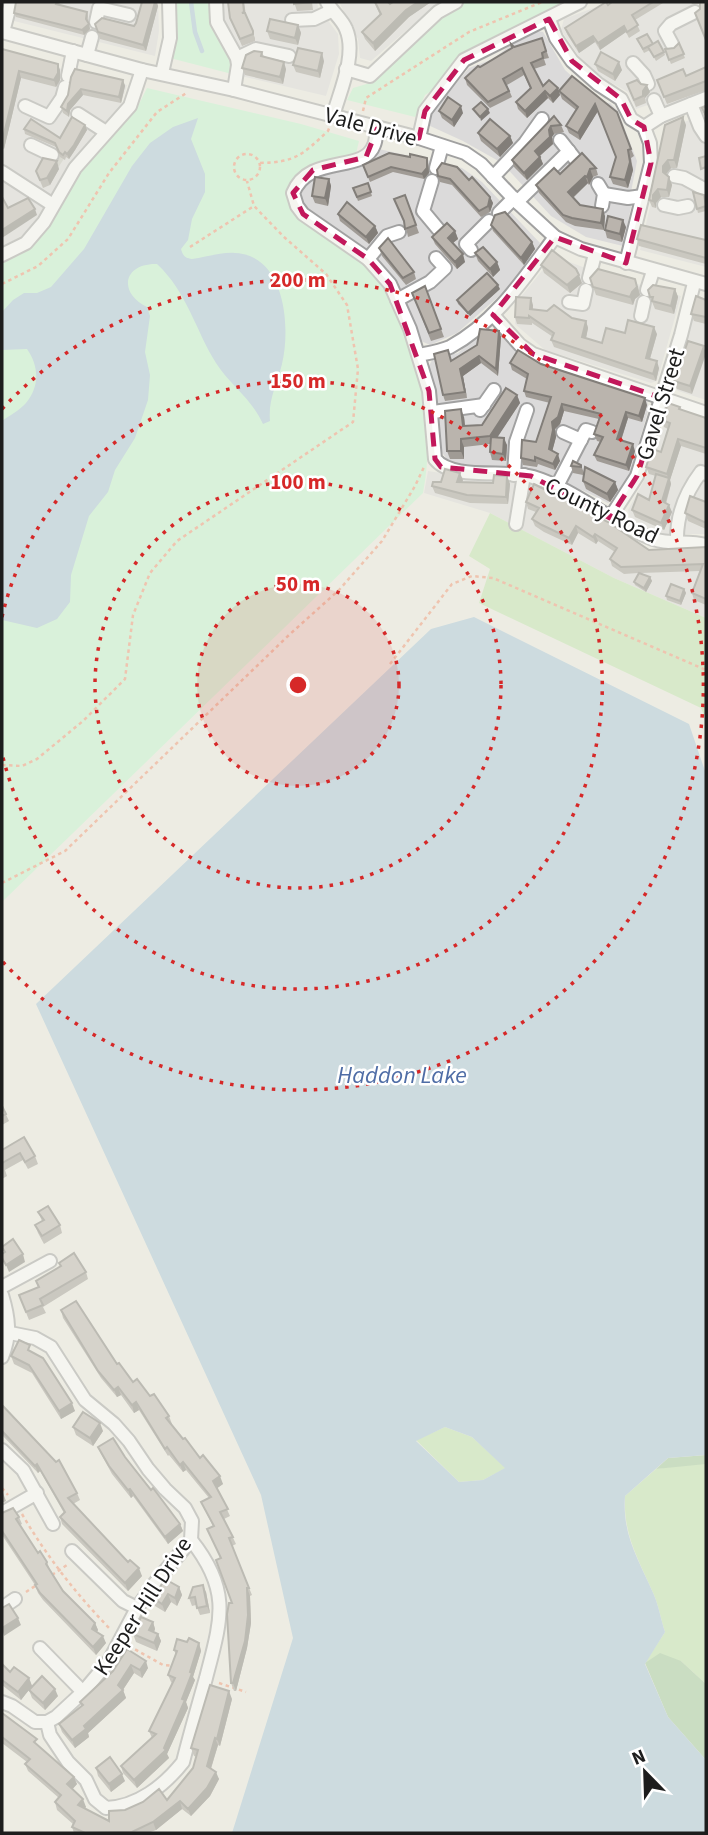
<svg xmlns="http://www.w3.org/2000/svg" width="708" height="1835" font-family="'Source Sans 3',sans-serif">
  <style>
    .residential { fill: #dbdada }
    .grass { fill: #bfe5ab }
    .forest { fill: #a1ca9a }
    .park { fill: #c2f6ce }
    .water { fill: #a6c5d9; fill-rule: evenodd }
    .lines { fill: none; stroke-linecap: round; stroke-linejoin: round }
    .stream { stroke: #a6c5d9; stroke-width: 4.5 }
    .minor-tunnel { stroke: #c3c3bb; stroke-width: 12; stroke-dasharray: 12 6; stroke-linecap: butt }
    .minor-casing { stroke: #a1a1a1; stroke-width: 16 }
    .path { stroke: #f19270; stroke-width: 2.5; stroke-dasharray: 3.5 3.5; stroke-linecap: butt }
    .minor { stroke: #fff; stroke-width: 12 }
    .wall { fill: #a09b95 }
    .shaded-wall { fill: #827e79 }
    .building { fill: #bab4ad; stroke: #827e79; stroke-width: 2 }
    .marked { fill: none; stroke: #c2185b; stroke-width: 5; stroke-dasharray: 14 9; stroke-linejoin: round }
    .ring { fill: none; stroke: #d62828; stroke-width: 3.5; stroke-dasharray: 3.5 7 }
    .labels { text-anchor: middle; stroke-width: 5; stroke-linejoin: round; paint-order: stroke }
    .street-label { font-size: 23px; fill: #1d1d1d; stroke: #fff }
    .water-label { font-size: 24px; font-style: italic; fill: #4f6da6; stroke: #fff }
    .centre { fill: #d62828; stroke: #fff; stroke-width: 3.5 }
    .ring-label { font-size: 21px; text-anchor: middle; font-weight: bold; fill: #d62828; stroke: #fff; stroke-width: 5; stroke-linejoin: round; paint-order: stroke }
  </style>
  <rect width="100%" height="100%" fill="#edece3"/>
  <g class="residential">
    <polygon points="2,2 158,2 159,31 155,56 2,18"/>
    <polygon points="222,2 317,2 318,7 338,34 339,54 326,96 241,76 244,60 223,21"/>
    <polygon points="339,2 439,2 371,61 360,58 358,39"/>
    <polygon points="609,2 706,2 706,92 667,109 663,100 636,109 628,92 594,73 578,55 561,30 564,19"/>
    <polygon points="537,31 543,32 565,70 600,102 610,103 618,111 637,161 631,192 631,207 623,246 586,237 551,216 502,163 463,141 428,125 428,116 469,68 493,59 518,39"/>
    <polygon points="2,54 127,85 119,111 94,134 65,173 28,232 2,247"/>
    <polygon points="706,113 706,267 640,250 668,129"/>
    <polygon points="379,149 462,168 482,182 540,243 515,282 457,333 430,345 421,341 399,291 311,216 300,203 301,190 313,177 376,158"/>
    <polygon points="554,256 601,274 681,296 657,381 651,383 545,350 515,324 515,304"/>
    <polygon points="697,302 706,304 706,400 678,391 675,387"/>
    <polygon points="479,334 498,334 520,354 543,369 647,401 649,408 629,476 615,499 608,503 582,490 577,494 563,485 565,480 538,470 450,463 440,450 438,406 428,368 432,360 458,353"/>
    <polygon points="668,412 706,420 706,534 660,534 630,519 628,510 646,477"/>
    <polygon points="428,471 473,478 514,481 540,487 653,553 706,553 706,618 614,578 490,513 424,493"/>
  </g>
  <g class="grass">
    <polygon points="490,513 614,578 706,618 706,720 701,708 479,603 490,569 469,556"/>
    <polygon points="445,1427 472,1437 506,1468 483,1480 459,1482 416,1440"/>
    <path d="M699 1463 706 1464V1684L681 1661 645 1663 665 1632C661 1620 659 1607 654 1595 639 1560 623 1536 625 1496L656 1469Z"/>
  </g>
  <g class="forest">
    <polygon points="706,1455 706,1464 656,1469 668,1458"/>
    <polygon points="660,1653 681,1661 706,1684 706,1760 668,1717 645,1663"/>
  </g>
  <g class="park">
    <polygon points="174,2 210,2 213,30 232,58 234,63 232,74 170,58"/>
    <polygon points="463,2 566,2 459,55 433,90 425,95 415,117 347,100 353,88 370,83 445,13"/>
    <path d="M147 88 301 124 359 141 355 158 312 168 292 201C324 227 359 251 383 283 391 292 394 306 399 317 423 376 435 430 423 493L2 902V258L27 246 89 155 138 106Z"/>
  </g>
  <g class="water">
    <path d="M198 118 191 139 205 174V192L192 219 188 240 181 249C183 256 185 258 192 259 206 257 222 252 235 253 285 255 291 326 282 364 277 385 268 399 270 421L263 424C252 399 230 385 216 363 195 329 187 292 157 264 124 263 117 292 147 307L150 316 145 352 150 375 148 400 135 438 115 470 108 492 89 516 71 575 70 602 57 619 37 628 2 620V421C9 416 20 410 26 403 40 386 39 366 27 349L2 350V312L13 300 24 293H37L51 287 84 249 132 166 150 143 173 127Z"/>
    <path d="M474 617 689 724 706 774V1455L668 1458 625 1496C622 1536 639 1560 654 1595 659 1607 661 1620 665 1632L645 1664 668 1717 706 1760V1833H232L293 1638 261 1495 36 1004 431 629ZM445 1427 472 1437 505 1468 483 1480 459 1482 416 1441Z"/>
  </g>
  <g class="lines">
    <polyline class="stream" points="191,2 195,32 202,51"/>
    <polyline class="minor-tunnel" points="52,155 63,162"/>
    <defs>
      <g id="minor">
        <polyline points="216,2 217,22 237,58 238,65 234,90"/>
        <path d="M327 2C332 12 342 19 346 29 357 54 340 91 333 116"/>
        <polyline points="549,19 556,38 572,61 598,84 621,99 631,119 644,127 650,143 651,163 626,263"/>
        <polyline points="292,20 314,19 331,11"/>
        <polyline points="96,22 99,8 129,15"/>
        <polyline points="2,32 142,70 234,90 419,138 465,153 481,164 517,202 555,237 581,249 706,284"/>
        <polyline points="3,32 11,2"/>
        <polyline points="672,44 665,31 671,24 695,12"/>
        <polyline points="87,55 92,37"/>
        <polyline points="237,58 256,49 289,56"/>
        <polyline points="633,63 644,75 648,84"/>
        <polyline points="346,69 370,76 438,12 456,2"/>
        <polyline points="162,73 170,38 169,2"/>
        <polyline points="68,76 73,51"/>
        <polyline points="654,100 661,116"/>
        <polyline points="691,104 700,127 706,136"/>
        <polyline points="25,106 49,117 62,98 65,87"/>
        <polyline points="78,114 106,132"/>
        <polyline points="644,127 661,116 706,98"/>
        <path d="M377 129C376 134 376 141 374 145 364 174 309 153 293 193L297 206 303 214 368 259 390 284 410 329 429 391 435 459C452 481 507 469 533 477 576 490 611 523 653 539 670 545 689 540 706 545"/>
        <polyline points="419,138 425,111 464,60 580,2"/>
        <polyline points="560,140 575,159"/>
        <polyline points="31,145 52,155"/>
        <polyline points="436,168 442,146"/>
        <polyline points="2,172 53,205"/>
        <polyline points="674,176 684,178 706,190"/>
        <polyline points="493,177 525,143 542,119"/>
        <polyline points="432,181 423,211 438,229"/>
        <polyline points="598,184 604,194 602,206"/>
        <polyline points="604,194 628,198 643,196"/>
        <polyline points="517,202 569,151"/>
        <polyline points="664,205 678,208 688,206"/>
        <polyline points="499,213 514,198"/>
        <polyline points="471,250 466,244 489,221"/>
        <polyline points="2,255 26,243 44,222 75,168 130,106 142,70"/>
        <polyline points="368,259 387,236 399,232"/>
        <polyline points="589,278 595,254"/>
        <polyline points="647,290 653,271"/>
        <polyline points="397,300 430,282 445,268 436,258"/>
        <polyline points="569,302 583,304 586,290"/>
        <polyline points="493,315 520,345 533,354 706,413"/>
        <polyline points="641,316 644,302"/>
        <path d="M419 355C429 353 441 351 450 347 496 322 525 277 555 237"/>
        <polyline points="480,410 494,390"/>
        <polyline points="433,412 484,405"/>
        <polyline points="563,432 581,440"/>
        <polyline points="514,475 516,442 527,410"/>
        <polyline points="557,486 586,430 592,432"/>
        <polyline points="610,518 637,476 681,335 694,283"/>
        <polyline points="516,524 524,475"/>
        <path d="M677 543C676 517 685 493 701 472L706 474"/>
        <polyline points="2,1287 50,1261"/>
        <path d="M2 1295C9 1318 11 1335 2 1357"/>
        <polyline points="2,1450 23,1470 53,1524"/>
        <polyline points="2,1513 37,1493"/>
        <polyline points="72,1551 123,1601 137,1608"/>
        <polyline points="2,1608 15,1599"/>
        <polyline points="40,1648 83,1692"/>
        <polyline points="2,1702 12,1706 35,1722 47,1722 56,1717 83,1692 109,1661 137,1608 155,1583 191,1540 192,1521 185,1508 165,1489 148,1469 129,1441 114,1424 85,1400 51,1347 35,1338 10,1333"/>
        <path d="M47 1722 50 1735 68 1762 86 1780 95 1799 106 1808C137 1807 164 1786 183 1762 190 1734 198 1706 206 1678 221 1620 232 1591 191 1540"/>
      </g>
    </defs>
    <use href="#minor" class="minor-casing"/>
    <g class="path">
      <polyline points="363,111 366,98 469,32 542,2"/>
      <circle cx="247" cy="167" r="13"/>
      <path d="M260 163C296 162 302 155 328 131L330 126"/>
      <polyline points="190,247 254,206"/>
      <polyline points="2,284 38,266 68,239 109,173 157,112 188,92"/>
      <polyline points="390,664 452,584 472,576 493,578 706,670"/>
      <polyline points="2,765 22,766 37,759 83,721 125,679 133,615 150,573 177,541 353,422 358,369 347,305 326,274 284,237 254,206 247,181"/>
      <polyline points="2,883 65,851 289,635 339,590 382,541 415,486 425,465"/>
      <polyline points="2,1488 8,1495"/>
      <path d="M22 1514C47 1557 77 1595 111 1630"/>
      <polyline points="52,1575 67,1565"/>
      <polyline points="26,1592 38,1584"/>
      <polyline points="129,1646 163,1665 174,1666"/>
      <polyline points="219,1683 246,1692"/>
    </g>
    <use href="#minor" class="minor"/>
  </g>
  <g class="wall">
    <polygon points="16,2 60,2 59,5 87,12 88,16 88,22 90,29 84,35 16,17 14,13"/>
    <polygon points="142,2 157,2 158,6 146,51 100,39 95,24 134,26 136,23"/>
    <polygon points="228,2 244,2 246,15 255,38 255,41 242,46 230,18"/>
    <polygon points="294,2 312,2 313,10 297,11"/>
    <polygon points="374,2 388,2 390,4 393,2 431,2 409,17 375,51 365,39 362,32 380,15"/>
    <polygon points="612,2 663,2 663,3 635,20 640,31 629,38 626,32 600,50 595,42 579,53 567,34 565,28"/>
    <polygon points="691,2 706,2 700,9 699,4 692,4"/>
    <polygon points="298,25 301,33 298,45 270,39 267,31"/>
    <polygon points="542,38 549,58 544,59 546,65 534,69 543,86 558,88 560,95 553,103 548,98 527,118 518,109 516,102 530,88 524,75 507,85 512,97 490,108 467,85 465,78 514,47"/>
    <polygon points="637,39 653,44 664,52 665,55 656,61 650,50 644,53"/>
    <polygon points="679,43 685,58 671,64 665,49 674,48"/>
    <polygon points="2,49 60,70 60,80 56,87 21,78 4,149 2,148"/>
    <polygon points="262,52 264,57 286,69 283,84 245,75 242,68"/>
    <polygon points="324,61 320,78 296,72 293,65"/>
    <polygon points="595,64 622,70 615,81 598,71"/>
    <polygon points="706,67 706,90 667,104 657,80 686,76"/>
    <polygon points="572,76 631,149 634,156 631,158 633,170 628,188 613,184 610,177 616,157 598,111 580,140 569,133 566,126 576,110 562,99 559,91"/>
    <polygon points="71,77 123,80 125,86 121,103 83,95 70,110 69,117 63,113 61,107 68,95"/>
    <polygon points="627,84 650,92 645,98 646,103 636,107"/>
    <polygon points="439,111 463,113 454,127 442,118"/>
    <polygon points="554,116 561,125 564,132 554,134 552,137 553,144 540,156 543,164 527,180 514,167 512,160"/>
    <polygon points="85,125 87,130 75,150 69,159 66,157 65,160 60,157 56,147 25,134 24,129 60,138"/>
    <polygon points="665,125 686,125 677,168 671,168 666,174 669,177 672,185 669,197 661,197 656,203 656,208 652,207 649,200"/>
    <polygon points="478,133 510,136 513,143 500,157 481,141"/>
    <polygon points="428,162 429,173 424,179 393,172 370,182 363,165"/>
    <polygon points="596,168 598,175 593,177 589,185 588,183 573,198 580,205 605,216 604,230 575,226 566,222 539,193 536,185 560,174"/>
    <polygon points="59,169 50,185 43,188 36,171"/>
    <polygon points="438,176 469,180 490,197 493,203 490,212 481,217 452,185 440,182"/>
    <polygon points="329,179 331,186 328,206 315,203 312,196"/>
    <polygon points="368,183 372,196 358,201 353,188"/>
    <polygon points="405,195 419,233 408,237 405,223 394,199"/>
    <polygon points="706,202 706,211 698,213 697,209"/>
    <polygon points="338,214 375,226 378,233 369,244 340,221"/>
    <polygon points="491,225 532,242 535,249 524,265 493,231"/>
    <polygon points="626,227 622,242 607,238 605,230"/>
    <polygon points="455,231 458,239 453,243 465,262 457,269 435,244 432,237"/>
    <polygon points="637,239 706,240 706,264 639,246"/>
    <polygon points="379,248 414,272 416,279 406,285 382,256"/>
    <polygon points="475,253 497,262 500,270 493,277 478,261"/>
    <polygon points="541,265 582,283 570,293 544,273"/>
    <polygon points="425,286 444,337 431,341 412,293"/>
    <polygon points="638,286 640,295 635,299 633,305 596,295 593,287"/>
    <polygon points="500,289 470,316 458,304 457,300"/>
    <polygon points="675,289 678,297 674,314 655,309 650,297"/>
    <polygon points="706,300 706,324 694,321 691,314"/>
    <polygon points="533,305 533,309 586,321 588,328 586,338 602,343 625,333 657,334 650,359 659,368 656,381 554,347 551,340 553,337 532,323 532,325 517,324 515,317"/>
    <polygon points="499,331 501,337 498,376 481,363 463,376 467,398 445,401 443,395 452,361"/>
    <polygon points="688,341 692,394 677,389 674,381"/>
    <polygon points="510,363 541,364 647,405 642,422 628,418 621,441 635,451 629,471 597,461 594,455 601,442 597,441 594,434 599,419 564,411 560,424 555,429 556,437 552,451 560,461 555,470 538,464 537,467 523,465 521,458 536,442 550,403 526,397 524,391 527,379 512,370"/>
    <polygon points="517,395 520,403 497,437 507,445 506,461 492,460 490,452 490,444 464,447 464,459 450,459 447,451 464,417 465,426 482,425"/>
    <polygon points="680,407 681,410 706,418 706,454 681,446 670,480 671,484 666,504 672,512 664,530 635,517 632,510 649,500 656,476 649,474 646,467 661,452 668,429 664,427 662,420"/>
    <polygon points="581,465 584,473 583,475 573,473 571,466"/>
    <polygon points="507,476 510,484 508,504 470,503 435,493 432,486 441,482 463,480 462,482 493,483"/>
    <polygon points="583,481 615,482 618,490 610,502 586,489"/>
    <polygon points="526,502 649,550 706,547 706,605 694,600 692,593 700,571 640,573 650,577 652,581 646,592 635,585 634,582 638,573 624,574 612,566 610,559 615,552 598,541 596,544 578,533 572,545 544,532 535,526 532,519 536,512 528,509"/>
    <polygon points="706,502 706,529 688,521 685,513"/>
    <polygon points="684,589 686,593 681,605 667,600 666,596"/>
    <polygon points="2,1106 9,1121 2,1125"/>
    <polygon points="24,1137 35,1156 38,1164 28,1169 23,1160 5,1170 7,1176 2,1179 2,1150"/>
    <polygon points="38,1212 60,1225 62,1233 44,1244 38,1233 35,1225 42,1221"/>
    <polygon points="59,1263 86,1272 88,1279 43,1307 46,1313 29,1320 19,1295 38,1287 36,1281 60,1266"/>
    <polygon points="61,1310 117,1364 133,1382 150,1396 169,1416 172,1424 171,1424 183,1439 223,1484 217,1488 230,1516 224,1519 236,1544 232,1546 252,1595 250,1596 251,1623 247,1648 236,1691 234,1691 231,1683 232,1603 221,1559 207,1529 213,1526 201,1502 209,1498 186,1470 183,1472 169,1455 168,1456 139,1410 134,1413 121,1395 117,1397 101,1378 63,1318"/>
    <polygon points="33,1353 75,1411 61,1419 32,1373 14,1364 11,1356"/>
    <polygon points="2,1405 77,1493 80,1500 73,1504 142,1576 128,1591 62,1524 60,1517 64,1513 40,1471 38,1473 2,1435"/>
    <polygon points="73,1427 103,1431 93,1446 76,1435"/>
    <polygon points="98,1447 125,1457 180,1524 183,1531 168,1544 133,1496 131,1498 112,1474 101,1454"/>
    <polygon points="2,1513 19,1517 22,1524 20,1525 38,1553 47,1562 50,1570 63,1591 95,1623 98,1630 97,1632 106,1643 96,1655 43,1600 38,1593 35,1585 2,1535"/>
    <polygon points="179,1587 182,1595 177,1606 171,1602 165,1612 155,1606 153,1598"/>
    <polygon points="206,1592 210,1613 200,1615 196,1605 192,1606 189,1598"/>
    <polygon points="153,1622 155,1629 154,1632 158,1634 161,1641 157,1651 136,1642 133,1634"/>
    <polygon points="187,1642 199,1643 201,1651 193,1677 195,1680 186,1702 188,1708 167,1754 169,1758 137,1788 123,1773 121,1766 152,1738 149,1731 172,1683 171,1682 168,1675 176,1655 174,1650"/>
    <polygon points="127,1649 148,1668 142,1678 134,1673 123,1690 126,1698 88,1733 89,1737 75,1748 62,1732 59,1724 82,1707 80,1702 113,1671"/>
    <polygon points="2,1664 10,1672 29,1678 32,1686 21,1700 2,1685"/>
    <polygon points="29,1690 58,1696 45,1710 32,1698"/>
    <polygon points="232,1699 220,1746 218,1745 211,1769 219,1779 210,1796 191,1816 182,1809 156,1830 148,1833 74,1833 72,1827 73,1824 57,1810 55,1802 59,1798 28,1771 25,1764 27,1762 2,1743 2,1714 39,1747 77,1784 72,1789 86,1807 84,1809 109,1821 125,1810 167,1800 193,1768 197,1757 194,1756 191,1748"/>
    <polygon points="96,1768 125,1781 111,1792 98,1776"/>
  </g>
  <g class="shaded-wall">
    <polygon points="155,2 156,2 158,6 146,51 143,45"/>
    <polygon points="418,2 431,2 409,17 375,51 373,43 406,10"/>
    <polygon points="89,24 90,29 84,35 82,30"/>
    <polygon points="298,25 301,33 298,45 295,38"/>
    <polygon points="624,26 626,32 600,50 598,43"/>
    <polygon points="593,36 595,42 579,53 576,46"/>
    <polygon points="322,53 324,61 320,78 318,71"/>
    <polygon points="284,62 286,69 283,84 280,77"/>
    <polygon points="619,62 622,70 615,81 613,74"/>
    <polygon points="58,64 60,70 60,80 56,87 54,80"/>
    <polygon points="19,71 21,78 4,149 2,142"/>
    <polygon points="123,80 125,86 121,103 119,97"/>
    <polygon points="647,85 650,92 645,98 646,103 643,91"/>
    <polygon points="558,88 560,95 553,103 550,96"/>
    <polygon points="81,89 83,95 70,110 69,117 67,111 68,104"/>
    <polygon points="545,91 548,98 527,118 525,111"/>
    <polygon points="595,104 598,111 580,140 578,133"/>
    <polygon points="461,106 463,113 454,127 452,120"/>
    <polygon points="488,109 490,113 481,121 480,117"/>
    <polygon points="683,117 686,125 677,168 674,160"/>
    <polygon points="85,125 87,130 75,150 69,159 67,154"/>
    <polygon points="551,126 554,134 552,137 553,144 537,158 535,151"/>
    <polygon points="510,136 513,143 500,157 497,149"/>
    <polygon points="628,150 633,170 628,188 625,180"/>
    <polygon points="540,157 543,164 527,180 524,173"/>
    <polygon points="427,158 428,162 429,173 424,179 422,174"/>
    <polygon points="668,160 671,168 666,174 663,172 663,166"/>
    <polygon points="57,161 59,169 50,185 47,178"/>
    <polygon points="590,169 593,177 589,185 587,177"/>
    <polygon points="585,176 588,183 570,200 568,192"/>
    <polygon points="669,177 672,185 669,197 667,190"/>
    <polygon points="329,179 331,186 328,206 325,198"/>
    <polygon points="658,189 661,197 656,203 656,208 653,201 653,195"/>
    <polygon points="490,197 493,203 490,212 488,206"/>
    <polygon points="35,209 37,215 2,238 2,230"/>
    <polygon points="603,209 605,216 604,230 601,223"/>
    <polygon points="623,220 626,227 622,242 620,234"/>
    <polygon points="375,226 378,233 369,244 366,237"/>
    <polygon points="455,231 458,239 450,245 448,238"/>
    <polygon points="532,242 535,249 524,265 521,258"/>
    <polygon points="463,254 465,262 457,269 455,262"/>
    <polygon points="497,262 500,270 493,277 490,269"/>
    <polygon points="579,275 582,283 570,293 567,285"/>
    <polygon points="635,279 640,295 635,299 633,305 630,297"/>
    <polygon points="498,285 500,289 470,316 468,313"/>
    <polygon points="675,289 678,297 674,314 671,306"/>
    <polygon points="531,298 533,305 532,316 530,309"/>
    <polygon points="586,321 588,328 585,343 582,337"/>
    <polygon points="654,327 657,334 648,365 646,358"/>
    <polygon points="499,331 501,337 498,376 496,369"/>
    <polygon points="704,346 706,354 692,394 690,386"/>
    <polygon points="479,356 481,363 463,376 467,398 460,369"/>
    <polygon points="657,361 659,368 656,381 653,374"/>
    <polygon points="517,395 520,403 493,444 490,436"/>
    <polygon points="645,398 647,405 642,422 639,416"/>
    <polygon points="562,404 564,411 560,424 555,429 556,437 551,456 549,449 552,422"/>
    <polygon points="461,409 464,417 466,434 463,426"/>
    <polygon points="626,412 628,418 619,446 617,439"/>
    <polygon points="504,438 507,445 506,461 503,454"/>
    <polygon points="461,439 464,447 464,459 461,451"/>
    <polygon points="678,439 681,446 670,480 671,484 664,508 662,501 668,479 667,474"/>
    <polygon points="633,444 635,451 629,471 626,465"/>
    <polygon points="558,454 560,461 555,470 553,464"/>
    <polygon points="460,473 463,480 460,490 457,482"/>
    <polygon points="507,476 510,484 508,504 506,497"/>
    <polygon points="615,482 618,490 610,502 607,494"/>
    <polygon points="669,505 672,512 664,530 661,523"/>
    <polygon points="576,526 578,533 572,545 569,538"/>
    <polygon points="595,534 598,541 596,544 593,537"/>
    <polygon points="650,577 652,581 646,592 644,588"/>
    <polygon points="684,589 686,593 681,605 680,601"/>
    <polygon points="23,1254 25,1262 9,1272 6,1265"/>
    <polygon points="118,1387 121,1395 117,1397 114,1390"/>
    <polygon points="136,1402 139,1410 134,1413 132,1405"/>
    <polygon points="72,1403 75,1411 61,1419 59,1411"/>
    <polygon points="100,1423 103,1431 93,1446 90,1438"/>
    <polygon points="183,1462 186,1470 183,1472 180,1465"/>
    <polygon points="37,1464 40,1471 38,1473 35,1466"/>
    <polygon points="220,1476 223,1484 216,1489 213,1481"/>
    <polygon points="130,1489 133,1496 131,1498 128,1490"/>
    <polygon points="3,1493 6,1501 2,1503 2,1494"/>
    <polygon points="180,1524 183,1531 168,1544 165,1537"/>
    <polygon points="139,1568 142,1576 128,1591 125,1583"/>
    <polygon points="203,1585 206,1592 210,1613 207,1606"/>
    <polygon points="179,1587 182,1595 177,1606 175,1598"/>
    <polygon points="247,1588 250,1596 251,1623 247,1648 236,1691 233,1683"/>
    <polygon points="168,1594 171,1602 165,1612 162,1604"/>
    <polygon points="18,1618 21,1625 4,1636 2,1628"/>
    <polygon points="153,1622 155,1629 152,1637 149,1630"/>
    <polygon points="95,1623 98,1630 94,1636 92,1629"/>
    <polygon points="158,1634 161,1641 157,1651 154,1643"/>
    <polygon points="103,1636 106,1643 96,1655 93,1647"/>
    <polygon points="199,1643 201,1651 193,1677 195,1680 186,1702 188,1708 167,1754 169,1758 137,1788 134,1780 164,1748 182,1699"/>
    <polygon points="146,1661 148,1668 142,1678 140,1670"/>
    <polygon points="131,1665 134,1673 122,1691 123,1690 126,1698 88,1733 89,1737 75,1748 72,1740 118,1685"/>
    <polygon points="29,1678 32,1686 21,1700 18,1692"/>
    <polygon points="55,1689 58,1696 45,1710 43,1703"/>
    <polygon points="229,1691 232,1699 220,1746 217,1739"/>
    <polygon points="215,1738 218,1745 209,1774 207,1766"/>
    <polygon points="216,1772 219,1779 210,1796 191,1816 188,1809"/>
    <polygon points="122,1774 125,1781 111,1792 109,1784"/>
    <polygon points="74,1777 77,1784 70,1792 67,1784"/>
    <polygon points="83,1799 86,1807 80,1813 78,1805"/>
    <polygon points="180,1801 182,1809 156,1830 153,1822"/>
  </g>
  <g class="building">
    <polygon points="16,2 57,2 56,4 87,12 86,19 89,24 82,30 14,13"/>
    <polygon points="142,2 155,2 143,45 98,32 95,24 102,18 134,26 136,23"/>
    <polygon points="228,2 243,2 244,12 242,13 245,13 253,31 253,34 240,39 230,18"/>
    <polygon points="294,2 310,2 294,4"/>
    <polygon points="375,2 388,2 390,4 393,2 418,2 406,10 373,43 362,32 381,14"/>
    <polygon points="606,2 608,5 612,2 653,2 632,15 638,25 627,32 624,26 598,43 593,36 576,46 565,28"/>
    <polygon points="700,2 706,2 706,40 695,13 700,9"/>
    <polygon points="270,19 298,25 295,38 267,31"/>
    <polygon points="647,34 653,44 643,49 637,39"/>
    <polygon points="542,38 546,51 542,53 543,58 531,63 543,86 549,80 558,88 550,96 545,91 525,111 516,102 531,88 522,68 503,79 509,91 488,102 465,78 478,66 480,67 512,48 511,44 514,47"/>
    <polygon points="658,41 664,52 654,57 648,47"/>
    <polygon points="679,43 684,54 669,60 665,49 674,48"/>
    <polygon points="298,48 322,53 318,71 293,65"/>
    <polygon points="2,49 58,64 58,73 54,80 19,71 2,142"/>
    <polygon points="254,51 262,52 261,56 284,62 280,77 242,68 246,55"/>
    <polygon points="601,52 619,62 613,74 595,64"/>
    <polygon points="706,67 706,81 664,97 657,80 683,69 686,76"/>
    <polygon points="75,69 123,80 119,97 81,89 68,104 67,111 61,107 68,95 71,77"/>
    <polygon points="572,76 617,112 631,149 628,150 630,162 625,180 610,177 616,157 595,104 578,133 566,126 578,107 559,91"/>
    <polygon points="637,80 641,84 647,85 643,91 643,96 634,100 627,84"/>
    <polygon points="448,97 461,106 452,120 439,111"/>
    <polygon points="481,102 488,109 480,117 473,109"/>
    <polygon points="706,106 706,116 702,108"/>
    <polygon points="554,116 561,125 551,126 549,130 550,137 535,151 540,157 524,173 512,160"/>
    <polygon points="72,117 85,125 74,145 67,154 65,152 63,155 59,152 55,143 24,129 31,119 60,138"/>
    <polygon points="683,117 674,160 668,160 663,166 663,172 669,177 667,190 658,189 653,195 653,201 649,200 665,125"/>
    <polygon points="490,119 510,136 497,149 478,133"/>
    <polygon points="389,153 410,157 410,154 427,158 427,168 422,174 391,167 368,177 363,165"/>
    <polygon points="582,153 596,168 590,169 587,177 585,176 568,192 580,205 603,209 601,223 572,218 563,215 536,185 554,168 560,174"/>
    <polygon points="706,156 706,167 701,169 699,158"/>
    <polygon points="43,158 57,161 47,178 40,180 36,171"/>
    <polygon points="442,163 457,167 469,180 472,177 490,197 488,206 479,211 450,179 438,176 437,170"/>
    <polygon points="315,177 329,179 325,198 312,196"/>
    <polygon points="368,183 371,192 357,197 353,188"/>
    <polygon points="693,192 704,195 706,206 697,209"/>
    <polygon points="405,195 416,225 405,229 404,221 394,199"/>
    <polygon points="2,197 8,208 28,198 35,209 2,230"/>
    <polygon points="347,202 375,226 366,237 338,214"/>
    <polygon points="505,212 532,242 521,258 491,225 495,215"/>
    <polygon points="608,216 623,220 620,234 605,230"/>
    <polygon points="447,223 455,231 448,238 463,254 455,262 432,237"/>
    <polygon points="641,225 706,240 706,258 637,239"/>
    <polygon points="388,238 414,272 403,278 379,248"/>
    <polygon points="483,247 497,262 490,269 475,253"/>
    <polygon points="552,250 576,269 579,275 567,285 541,265"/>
    <polygon points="598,269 635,279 637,287 632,292 630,297 593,287 590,278"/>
    <polygon points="487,273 498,285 468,313 457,300"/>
    <polygon points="653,285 675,289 671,306 652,301 653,297 650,297 648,290"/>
    <polygon points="425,286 441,329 429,333 412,293"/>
    <polygon points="696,296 706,300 706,317 691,314"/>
    <polygon points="516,297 531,298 530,309 547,311 554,305 572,318 586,321 582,337 602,343 606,328 625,333 628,320 654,327 646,358 657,361 653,374 551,340 554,333 529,316 529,318 515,317"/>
    <polygon points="480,329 499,331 496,369 479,356 460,369 465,392 443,395 434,354 448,350 451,361 477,345"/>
    <polygon points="688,341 704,346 690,386 674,381"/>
    <polygon points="518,350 541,364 645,398 639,416 626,412 617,439 633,444 626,465 594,455 603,437 594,434 601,414 562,404 558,417 552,422 553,430 549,449 558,454 553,464 535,457 535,461 521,458 522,440 536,442 551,397 524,391 528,374 510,363"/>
    <polygon points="506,388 517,395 490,436 461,439 461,451 447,451 445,411 461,409 463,426 482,425"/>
    <polygon points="668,403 680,407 679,409 706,418 706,448 678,439 667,474 646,467 652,449 661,452 670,423 662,420"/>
    <polygon points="491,437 504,438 503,454 490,452"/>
    <polygon points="573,461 581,465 581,467 571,466"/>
    <polygon points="585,467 615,482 607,494 583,481"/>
    <polygon points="445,469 460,473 457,482 493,483 494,475 507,476 506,497 467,495 432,486 433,482 441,482"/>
    <polygon points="656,474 669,478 662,501 669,505 661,523 632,510 638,494 649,500"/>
    <polygon points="534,484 608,522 649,550 706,547 706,599 692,593 703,564 621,567 610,559 617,548 595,534 593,537 576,526 569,538 542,525 532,519 539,508 526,502"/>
    <polygon points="690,496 706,502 706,523 685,513"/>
    <polygon points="639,573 650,577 644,588 634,582"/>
    <polygon points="671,584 684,589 680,601 666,596"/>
    <polygon points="2,1106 6,1114 2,1116"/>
    <polygon points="24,1137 35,1156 25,1162 20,1153 2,1163 2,1150"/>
    <polygon points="48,1206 60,1225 42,1236 35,1225 44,1220 38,1212"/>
    <polygon points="13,1239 23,1254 6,1265 2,1258 2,1254 5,1252 2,1247"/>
    <polygon points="74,1253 86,1272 40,1299 43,1305 26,1312 19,1295 39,1287 36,1281 61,1266 59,1263"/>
    <polygon points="76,1301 117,1364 119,1363 133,1382 137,1379 150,1396 154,1394 169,1416 166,1418 183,1439 185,1438 200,1458 203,1455 220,1476 213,1481 228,1509 220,1512 233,1537 229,1538 249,1588 247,1588 248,1615 245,1641 233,1683 231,1683 227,1614 229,1603 232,1603 216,1560 221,1558 207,1529 214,1526 201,1502 211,1497 183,1462 180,1465 167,1447 165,1449 136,1402 132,1405 118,1387 114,1390 98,1371 61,1310"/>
    <polygon points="19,1340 30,1345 28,1350 43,1358 72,1403 59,1411 29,1365 11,1356"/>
    <polygon points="2,1405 56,1462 59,1460 77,1493 68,1498 128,1562 130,1560 139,1568 125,1583 60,1517 65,1512 37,1464 35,1466 2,1431"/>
    <polygon points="83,1412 100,1423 90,1438 73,1427"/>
    <polygon points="113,1438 125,1457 151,1490 153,1488 180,1524 165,1537 130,1489 128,1490 109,1466 98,1447"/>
    <polygon points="13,1508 19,1517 16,1519 38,1553 40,1551 47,1562 46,1564 63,1591 95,1623 92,1629 103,1636 93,1647 40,1593 35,1585 37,1584 2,1531 2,1513"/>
    <polygon points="165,1579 179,1587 175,1598 168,1594 162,1604 153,1598"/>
    <polygon points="203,1585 207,1606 197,1608 195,1597 189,1598 193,1587"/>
    <polygon points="9,1604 18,1618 2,1628 2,1608"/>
    <polygon points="141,1617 153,1622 149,1630 158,1634 154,1643 133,1634"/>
    <polygon points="189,1638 199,1643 190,1672 192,1673 182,1699 185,1700 164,1748 166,1750 134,1780 121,1766 156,1734 149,1731 175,1678 168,1675 177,1651 174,1650 177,1639 187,1642"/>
    <polygon points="127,1649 146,1661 140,1670 131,1665 118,1685 123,1690 84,1726 86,1729 72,1740 59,1724 83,1705 80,1702 113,1671"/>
    <polygon points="2,1664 10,1672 14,1667 29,1678 18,1692 2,1680"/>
    <polygon points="42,1676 55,1689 43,1703 29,1690"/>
    <polygon points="210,1685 229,1691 217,1739 215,1738 207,1766 216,1772 207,1788 188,1809 180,1801 153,1822 132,1832 85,1833 72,1827 75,1821 55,1802 61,1795 25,1764 30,1759 2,1737 2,1713 37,1739 34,1742 74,1777 67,1784 83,1799 78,1805 109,1821 109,1811 125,1810 143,1802 159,1789 167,1800 193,1768 198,1750 191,1748"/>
    <polygon points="110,1757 122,1774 109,1784 96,1768"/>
  </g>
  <path d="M0 0H708V1835H0ZM549 19 572 61 621 99 631 119 644 127 651 163 626 263 555 237 493 315 533 354 662 398 637 476 610 518 531 476 441 467 435 459 429 391 390 284 368 259 303 214 293 193 313 170 366 157 377 129 419 138 425 111 464 60Z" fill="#edece3" fill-opacity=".55" fill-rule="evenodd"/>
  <path class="marked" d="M549 19 572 61 621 99 631 119 644 127 651 163 626 263 555 237 493 315 533 354 662 398 637 476 610 518 531 476 441 467 435 459 429 391 390 284 368 259 303 214 293 193 313 170 366 157 377 129 419 138 425 111 464 60Z"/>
  <circle cx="298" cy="685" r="101" fill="#d62828" fill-opacity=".12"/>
  <g class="ring">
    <circle cx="298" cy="685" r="101"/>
    <circle cx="298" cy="685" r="203"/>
    <path d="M2 617A304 304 0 1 1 2 753"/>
    <path d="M2 409A405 405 0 1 1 2 961"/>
  </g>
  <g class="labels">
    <g class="street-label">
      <text transform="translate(371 126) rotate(15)" y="8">Vale Drive</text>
      <text transform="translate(660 404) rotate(-73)" y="8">Gavel Street</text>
      <text transform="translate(602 510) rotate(26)" y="8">County Road</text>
      <text transform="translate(142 1606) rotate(-57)" y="8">Keeper Hill Drive</text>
    </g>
    <g class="water-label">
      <text x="402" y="1083">Haddon Lake</text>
    </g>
  </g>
  <circle cx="298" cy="685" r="10" class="centre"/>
  <g class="ring-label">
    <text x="298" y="287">200 m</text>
    <text x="298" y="388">150 m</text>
    <text x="298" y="489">100 m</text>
    <text x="298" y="591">50 m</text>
  </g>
  <rect width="708" height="1835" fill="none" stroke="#1d1d1d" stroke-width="7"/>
  <g transform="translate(645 1772) rotate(337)" stroke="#ffffff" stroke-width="5" paint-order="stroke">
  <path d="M0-5L12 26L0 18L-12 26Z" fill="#1d1d1d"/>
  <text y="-10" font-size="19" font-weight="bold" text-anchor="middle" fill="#1d1d1d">N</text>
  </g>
</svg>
